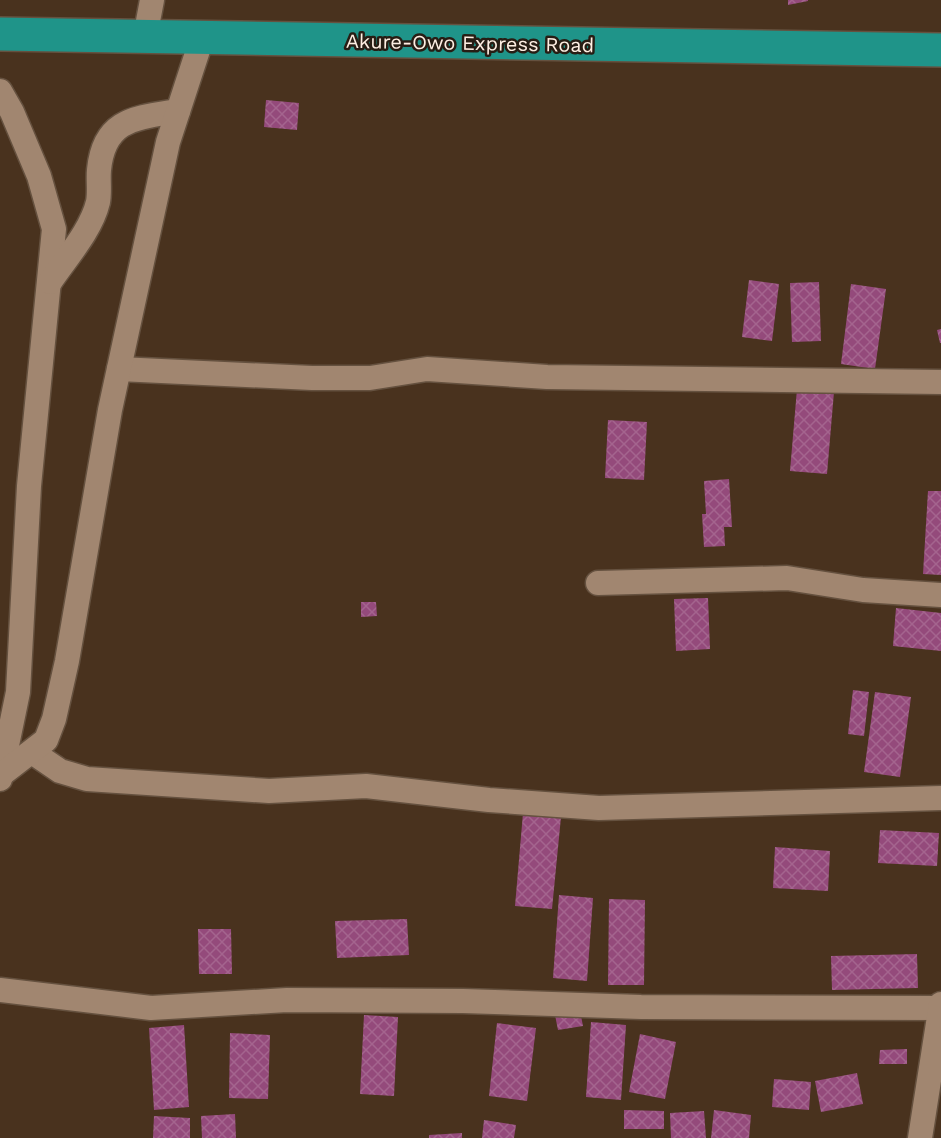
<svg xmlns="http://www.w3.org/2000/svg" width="941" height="1138" font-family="'Work Sans',sans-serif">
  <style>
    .building { fill: url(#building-cross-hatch) }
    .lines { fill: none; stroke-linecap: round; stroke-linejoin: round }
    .street-casing { stroke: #65513f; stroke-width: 27 }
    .highway-casing { stroke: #65513f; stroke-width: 36 }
    .street { stroke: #a18670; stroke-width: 24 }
    .highway { stroke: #1f9489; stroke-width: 33 }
    .labels { text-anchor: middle; stroke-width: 5; stroke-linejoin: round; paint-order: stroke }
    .street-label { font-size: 20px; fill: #feefe3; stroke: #271d14 }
  </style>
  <defs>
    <pattern id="building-cross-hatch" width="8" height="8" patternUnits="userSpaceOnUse" patternTransform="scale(1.5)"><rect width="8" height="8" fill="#944a7b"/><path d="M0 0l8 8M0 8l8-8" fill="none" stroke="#a4648e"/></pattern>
  </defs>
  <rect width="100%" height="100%" fill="#49321e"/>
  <g class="building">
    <polygon points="788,0 808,0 808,1 788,5"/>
    <polygon points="266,100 299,103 297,130 264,127"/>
    <polygon points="749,280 779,284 772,341 742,337"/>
    <polygon points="819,282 821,341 792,342 790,283"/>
    <polygon points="851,284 886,289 875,369 841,364"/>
    <polygon points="941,329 941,343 940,343 937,330"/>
    <polygon points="797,389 834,392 827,474 790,471"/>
    <polygon points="608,420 647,422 644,480 605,478"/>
    <polygon points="729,479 732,527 724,527 725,546 704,547 702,514 706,514 704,481"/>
    <polygon points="928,491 941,491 941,575 923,574"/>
    <polygon points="708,598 710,649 676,651 674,599"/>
    <polygon points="361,602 376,602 377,616 361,617"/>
    <polygon points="896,608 941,613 941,651 893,646"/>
    <polygon points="853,690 869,692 864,736 848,734"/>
    <polygon points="875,692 911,697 900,777 864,772"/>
    <polygon points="523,813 561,817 552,909 515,906"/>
    <polygon points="880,830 939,833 937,866 878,863"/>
    <polygon points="775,847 830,851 828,891 773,888"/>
    <polygon points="559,895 593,898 587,981 553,978"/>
    <polygon points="609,899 645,900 644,985 608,985"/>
    <polygon points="407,919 409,955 337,958 335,921"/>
    <polygon points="198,929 231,929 232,974 199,974"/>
    <polygon points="917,954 918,988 832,990 831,956"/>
    <polygon points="580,1011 583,1026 558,1030 555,1015"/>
    <polygon points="364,1015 398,1017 394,1096 360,1094"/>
    <polygon points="591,1022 626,1025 621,1100 586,1097"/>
    <polygon points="497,1023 536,1028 527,1101 489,1096"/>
    <polygon points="184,1025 189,1107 154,1110 149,1028"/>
    <polygon points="230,1033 270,1035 268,1099 229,1098"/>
    <polygon points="640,1034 676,1042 665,1099 629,1092"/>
    <polygon points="907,1049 907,1064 879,1064 880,1050"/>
    <polygon points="857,1073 863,1104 821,1112 815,1081"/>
    <polygon points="774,1079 811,1082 809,1110 772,1107"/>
    <polygon points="624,1110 664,1111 664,1129 624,1129"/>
    <polygon points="714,1110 751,1115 749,1138 711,1138"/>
    <polygon points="704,1111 706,1138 671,1138 670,1113"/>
    <polygon points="235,1114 236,1138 202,1138 201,1116"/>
    <polygon points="154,1116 190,1118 190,1138 153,1138"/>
    <polygon points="484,1120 516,1125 514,1138 482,1138"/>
    <polygon points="462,1133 462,1138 429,1138 429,1135"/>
  </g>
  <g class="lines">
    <defs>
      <g id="street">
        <polyline points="145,37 152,0"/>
        <polyline points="0,91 12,112 39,176 54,229 29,486 18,692 0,779"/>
        <path d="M50 282C66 258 91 231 98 202 100 192 98 180 99 170 104 119 135 118 178 111"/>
        <polyline points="119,369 312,378 370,378 427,369 547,377 941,382"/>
        <polyline points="598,583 787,578 863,590 941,595"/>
        <polyline points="32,752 60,771 87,779 269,791 366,786 489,800 599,808 941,798"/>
        <polyline points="2,774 46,740 54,719 67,661 110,410 168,142 202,38"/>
        <polyline points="0,990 151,1008 287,1000 463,1001 641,1007 940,1008"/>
        <polyline points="920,1138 941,1004"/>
      </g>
      <polyline id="highway" points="0,34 941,50"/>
    </defs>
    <use href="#street" class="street-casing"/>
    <use href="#highway" class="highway-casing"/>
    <use href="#street" class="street"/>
    <use href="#highway" class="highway"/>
  </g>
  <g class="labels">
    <g class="street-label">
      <text transform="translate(470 43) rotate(1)" y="7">Akure-Owo Express Road</text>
    </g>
  </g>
</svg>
